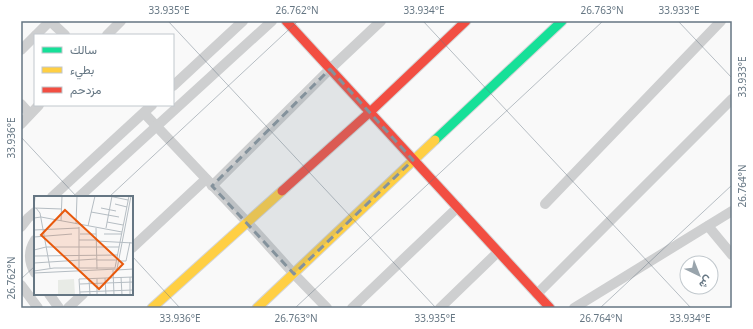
<svg xmlns="http://www.w3.org/2000/svg" width="753" height="329" font-family="'Noto Sans',Vazirmatn,sans-serif">
  <style>
    .lines { fill: none; stroke-linecap: round; stroke-linejoin: round }
    .fast-casing { stroke: #d5d6d7; stroke-width: 11 }
    .slow-casing { stroke: #d5d6d7; stroke-width: 11 }
    .jam-casing { stroke: #d5d6d7; stroke-width: 11 }
    .street { stroke: #cecfd0; stroke-width: 10 }
    .fast { stroke: #16e098; stroke-width: 9 }
    .slow { stroke: #ffcf43; stroke-width: 9 }
    .jam { stroke: #f24e42; stroke-width: 9 }
    .marked { fill: #84929c; fill-opacity: 0.2; stroke: #84929c; stroke-width: 3; stroke-dasharray: 8 5; stroke-linejoin: round }
    .ticks { fill: none; stroke: #657683; stroke-width: 1; stroke-opacity: 0.45 }
    .inset-road { fill: none; stroke: #b5bdc3; stroke-width: 1 }
    .view { fill: #e8590c; fill-opacity: 0.15; stroke: #e8590c; stroke-width: 2 }
    .inset-edge { fill: none; stroke: #657683; stroke-width: 2 }
    .neatline { fill: none; stroke: #657683; stroke-width: 1.5 }
    .ticks-label { font-size: 10px; text-anchor: middle; fill: #657683 }
  </style>
  <rect width="100%" height="100%" fill="#f9f9f9"/>
  <g class="lines">
    <defs>
      <polyline id="fast" points="435,140 562,21"/>
      <g id="slow">
        <polyline points="152,308 282,191"/>
        <polyline points="257,308 435,140"/>
      </g>
      <g id="jam">
        <polyline points="286,21 550,308"/>
        <polyline points="282,191 370,112 466,21"/>
      </g>
    </defs>
    <use href="#fast" class="fast-casing"/>
    <use href="#slow" class="slow-casing"/>
    <use href="#jam" class="jam-casing"/>
    <g class="street">
      <polyline points="50,21 65,35"/>
      <polyline points="36,35 50,21"/>
      <polyline points="107,35 121,21"/>
      <polyline points="21,50 35,36"/>
      <polyline points="173,86 243,21"/>
      <polyline points="21,104 30,114"/>
      <polyline points="144,113 248,223 294,274 327,308"/>
      <polyline points="21,124 39,105"/>
      <polyline points="212,186 330,69 381,21"/>
      <polyline points="52,197 152,105"/>
      <polyline points="79,197 272,21"/>
      <polyline points="545,204 721,21"/>
      <polyline points="708,226 732,255"/>
      <polyline points="21,227 28,218 35,212"/>
      <path d="M35 240C28 251 28 261 35 273"/>
      <polyline points="132,248 206,179"/>
      <polyline points="21,285 38,308"/>
      <polyline points="49,294 59,308"/>
      <polyline points="537,294 732,99"/>
      <polyline points="68,308 83,294"/>
      <polyline points="352,308 458,207"/>
      <polyline points="440,308 498,252"/>
      <polyline points="574,308 732,211"/>
    </g>
    <use href="#fast" class="fast"/>
    <use href="#slow" class="slow"/>
    <use href="#jam" class="jam"/>
  </g>
  <path class="marked" d="M330 69 413 160 294 274 212 186Z"/>
  <path class="ticks" d="M168 21 436 308M423 21 691 308M678 21 732 78M21 137 77 197M109 197 298 21M132 256 180 308M21 279 35 266M295 308 603 21M600 308 732 185"/>
  <g transform="translate(34 196)">
    <rect width="99" height="99" fill="#f9f9f9"/>
    <path d="M40 83 41 99H24V84Z" fill="#e8ebe6"/>
    <path class="inset-road" d="M75 0 94 4M81 8 93 11M0 12 28 13M0 12 1 0M2 12 6 17 16 72M67 12 82 15M57 16 85 21M0 22 7 21 88 36M27 25 28 0M73 26 89 29M42 28 43 0M54 30 61 0M62 32 63 73M72 32 78 0M0 34 45 32M46 38H62M70 38H88M0 41 38 38M45 44H62M62 45 99 47M0 54 12 51H85M0 60 84 59M62 64H83M85 65H92L96 46M0 67 62 63M45 72V31M79 74 80 99M83 74 99 73M0 75 20 72H81L95 0M0 77 83 73 97 0M87 81 88 99M96 81V99M71 82 72 99M55 83 56 99M63 83V99M46 88 99 86M46 96 99 94M46 99 45 83 99 81"/>
    <path class="view" d="M31 14 89 68 65 93 7 39Z"/>
    <rect width="99" height="99" class="inset-edge"/>
  </g>
  <rect width="753" height="329" fill="none" stroke="#ffffff" stroke-width="44"/>
  <rect x="34" y="34" width="140" height="72" fill="#ffffff" stroke="#c1c8cd"/>
  <rect x="42" y="47" width="20" height="6" fill="#16e098" stroke="#c1c8cd"/>
  <text x="70" y="54" font-size="12" fill="#657683">سالك</text>
  <rect x="42" y="67" width="20" height="6" fill="#ffcf43" stroke="#c1c8cd"/>
  <text x="70" y="74" font-size="12" fill="#657683">بطيء</text>
  <rect x="42" y="87" width="20" height="6" fill="#f24e42" stroke="#c1c8cd"/>
  <text x="70" y="94" font-size="12" fill="#657683">مزدحم</text>
  <g transform="translate(699 275) rotate(137)"><circle r="19" fill="#ffffff" stroke="#c1c8cd"/>
  <path d="M0-3L7 15L0 10L-7 15Z" fill="#99a4ac"/>
  <text y="-6" font-size="11" font-weight="bold" text-anchor="middle" fill="#657683">ش</text>
  </g>
  <rect x="22" y="22" width="709" height="285" class="neatline"/>
  <g class="ticks-label">
    <text x="169" y="14">33.935°E</text>
    <text x="297" y="14">26.762°N</text>
    <text x="424" y="14">33.934°E</text>
    <text x="602" y="14">26.763°N</text>
    <text x="679" y="14">33.933°E</text>
    <text transform="translate(742 77) rotate(-90)" y="4">33.933°E</text>
    <text transform="translate(11 138) rotate(-90)" y="4">33.936°E</text>
    <text transform="translate(742 186) rotate(-90)" y="4">26.764°N</text>
    <text transform="translate(11 278) rotate(-90)" y="4">26.762°N</text>
    <text x="180" y="322">33.936°E</text>
    <text x="296" y="322">26.763°N</text>
    <text x="435" y="322">33.935°E</text>
    <text x="601" y="322">26.764°N</text>
    <text x="690" y="322">33.934°E</text>
  </g>
</svg>
